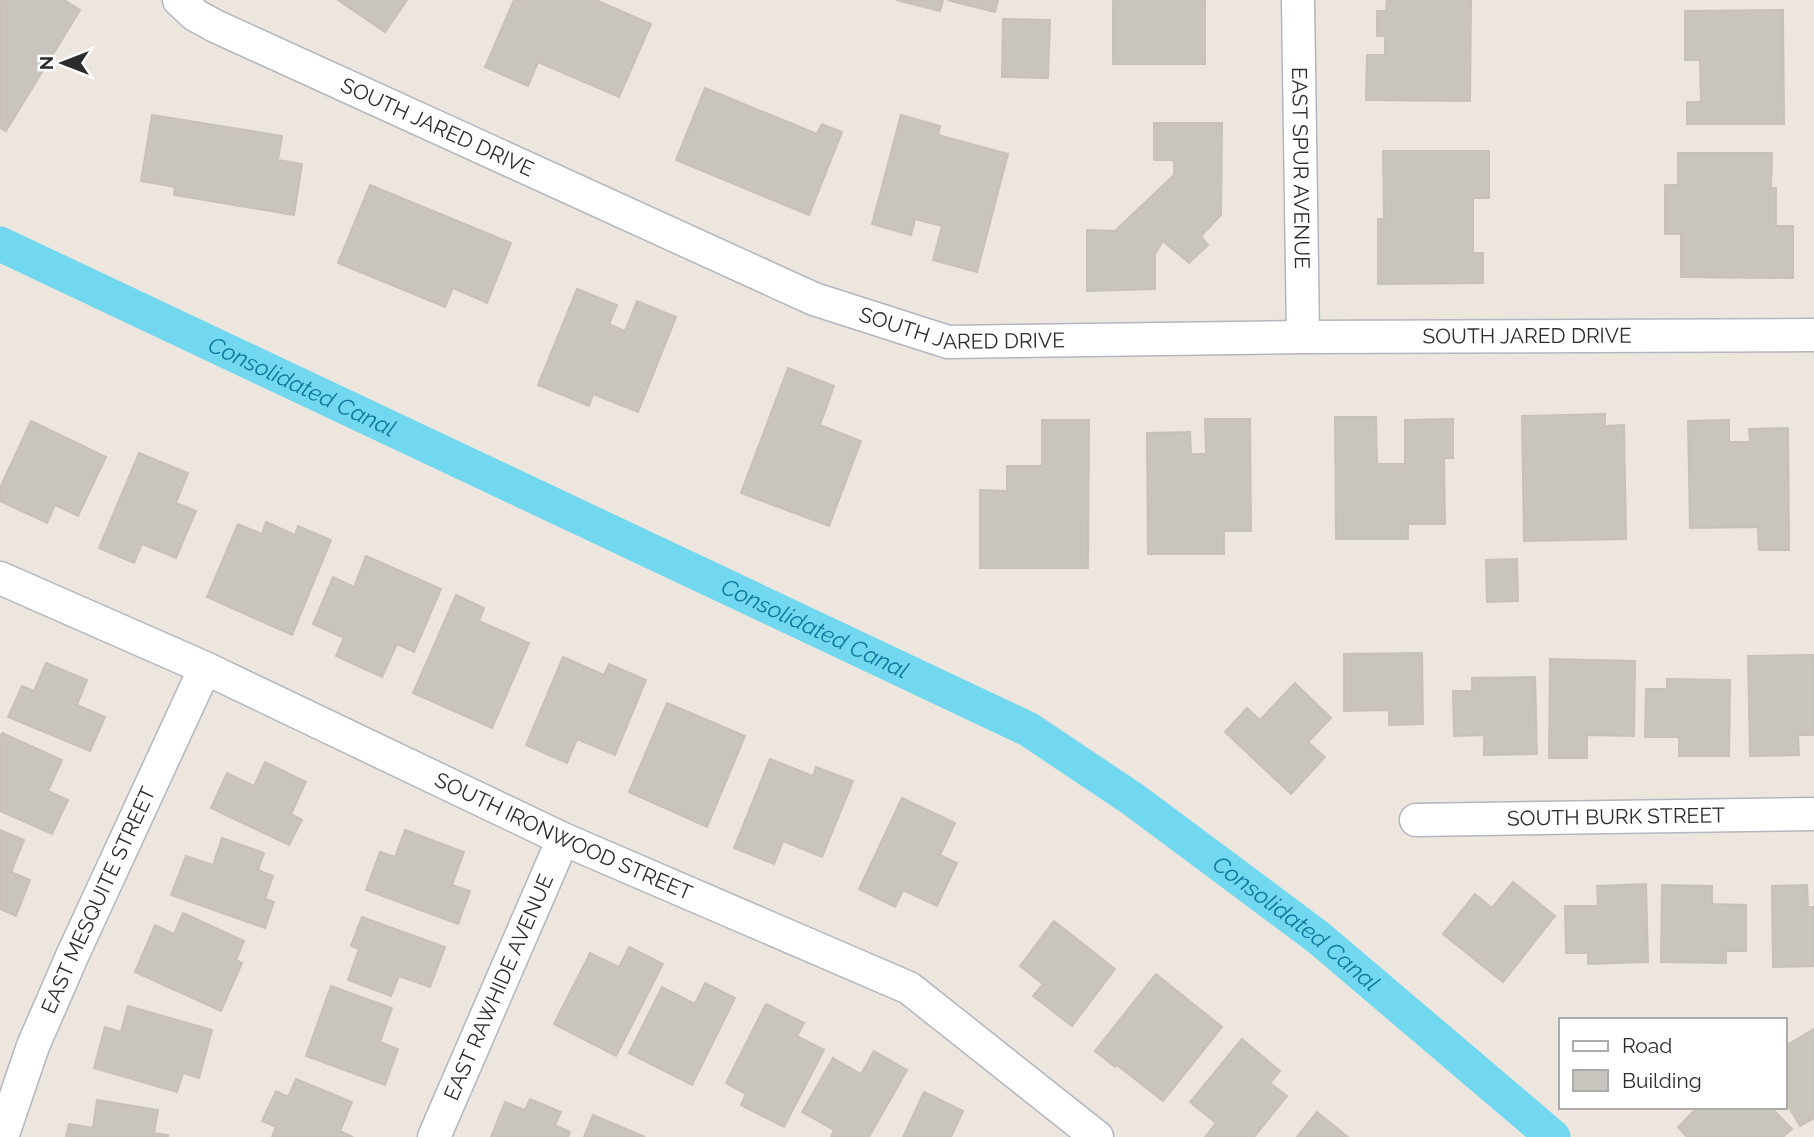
<svg xmlns="http://www.w3.org/2000/svg" width="1814" height="1137" font-family="Raleway,sans-serif">
  <style>
    .lines { fill: none; stroke-linecap: round; stroke-linejoin: round }
    .canal { stroke: #72d8ef; stroke-width: 35 }
    .building { fill: #c9c4bd; stroke: #c9c1b8; stroke-width: 2 }
    .minor-casing { stroke: #b2b6bf; stroke-width: 35 }
    .minor { stroke: #fff; stroke-width: 32 }
    .labels { text-anchor: middle; stroke-width: 5; stroke-linejoin: round; paint-order: stroke }
    .street-label { font-size: 21px; fill: #2c2c2c; stroke: #fff }
    .water-label { font-size: 23px; font-style: italic; fill: #0e799e; stroke: #fff }
  </style>
  <rect width="100%" height="100%" fill="#ede6de"/>
  <g class="lines">
    <path class="canal" id="s1" d="M0 244 1028 729 1134 800 1319 938 1553 1137"/>
  </g>
  <g class="building">
    <polygon points="0,0 64,0 80,10 6,131 0,128"/>
    <polygon points="338,0 407,0 385,32"/>
    <polygon points="514,0 596,0 651,24 619,97 538,62 528,86 485,67"/>
    <polygon points="896,0 943,0 940,11"/>
    <polygon points="947,0 998,0 995,12"/>
    <rect x="1113" y="0" width="92" height="64"/>
    <polygon points="1387,0 1471,0 1470,101 1366,100 1367,55 1385,55 1385,36 1377,36 1377,11 1386,11"/>
    <polygon points="1783,10 1784,124 1687,124 1687,102 1701,102 1700,60 1685,60 1685,11"/>
    <polygon points="1003,19 1050,20 1048,78 1002,77"/>
    <polygon points="705,88 817,134 822,124 842,132 809,215 676,160"/>
    <polygon points="152,115 282,136 278,160 302,164 294,215 174,195 175,187 141,181"/>
    <polygon points="901,115 940,126 938,135 1008,154 977,272 933,260 942,226 915,219 911,235 872,224"/>
    <polygon points="1154,123 1222,123 1221,215 1201,236 1208,245 1189,263 1163,241 1155,254 1155,289 1087,291 1087,230 1115,231 1174,175 1174,160 1154,160"/>
    <polygon points="1383,151 1489,151 1489,198 1473,198 1473,253 1483,253 1483,283 1378,284 1378,219 1384,219"/>
    <polygon points="1678,153 1772,153 1771,188 1776,188 1776,226 1793,226 1793,278 1681,277 1681,234 1665,234 1665,185 1678,185"/>
    <polygon points="370,185 511,243 487,303 453,288 445,307 338,263"/>
    <polygon points="577,289 617,305 609,324 625,331 637,301 676,317 638,412 593,394 589,406 538,385"/>
    <polygon points="788,368 834,386 820,425 861,441 829,526 741,493"/>
    <polygon points="1605,414 1605,426 1624,425 1626,539 1524,541 1522,416"/>
    <polygon points="1335,417 1376,417 1377,464 1405,464 1405,420 1453,419 1453,458 1444,458 1445,524 1408,524 1408,539 1336,539"/>
    <polygon points="1205,419 1250,419 1251,531 1224,531 1224,554 1148,554 1147,433 1190,432 1191,454 1206,454"/>
    <polygon points="1042,420 1089,420 1088,568 980,568 980,490 1007,491 1007,466 1042,466"/>
    <polygon points="1729,420 1729,442 1750,442 1749,429 1788,428 1789,550 1759,550 1758,527 1690,528 1688,421"/>
    <polygon points="31,421 106,457 78,516 55,505 47,523 0,501 0,488"/>
    <polygon points="139,453 188,473 176,503 196,511 176,558 142,544 134,563 99,548"/>
    <polygon points="266,522 295,535 298,526 331,540 292,635 207,597 238,524 262,534"/>
    <polygon points="366,556 441,589 414,652 397,644 382,677 336,656 344,638 313,624 333,577 354,587"/>
    <polygon points="1517,559 1518,601 1487,602 1486,560"/>
    <polygon points="456,595 484,608 479,621 529,643 492,728 413,693"/>
    <polygon points="1422,653 1423,724 1389,725 1389,710 1344,711 1344,654"/>
    <polygon points="1814,655 1814,735 1798,735 1799,755 1750,756 1748,656"/>
    <polygon points="563,657 604,675 609,664 646,680 615,755 577,739 567,763 526,745"/>
    <polygon points="1550,659 1635,661 1634,736 1587,735 1587,758 1549,758"/>
    <polygon points="46,663 87,680 77,705 105,717 90,751 8,717 22,686 34,691"/>
    <polygon points="1535,677 1537,754 1484,755 1484,735 1454,736 1453,691 1472,691 1472,678"/>
    <polygon points="1667,679 1730,680 1729,756 1679,756 1679,737 1645,737 1646,689 1667,689"/>
    <polygon points="1295,683 1331,718 1308,742 1325,757 1291,794 1225,732 1247,708 1260,720"/>
    <polygon points="667,703 745,736 707,827 629,792"/>
    <polygon points="2,733 62,760 48,791 68,800 52,834 0,811 0,738"/>
    <polygon points="770,759 813,776 816,767 853,781 822,857 783,841 774,864 734,848"/>
    <polygon points="265,762 306,782 291,814 302,820 289,845 211,808 227,773 254,786"/>
    <polygon points="902,798 955,823 940,855 957,863 937,906 903,890 895,907 859,889"/>
    <polygon points="0,830 24,840 11,872 30,880 16,916 0,909"/>
    <polygon points="405,830 464,852 452,885 470,891 458,924 366,890 380,852 395,857"/>
    <polygon points="222,838 264,853 258,870 273,876 265,899 274,902 265,928 171,895 186,856 213,865"/>
    <polygon points="1513,882 1555,916 1503,982 1443,934 1475,894 1492,908"/>
    <polygon points="1646,884 1648,962 1588,964 1588,953 1566,953 1565,906 1598,906 1597,886"/>
    <polygon points="1662,885 1712,886 1712,904 1746,905 1746,951 1726,951 1726,963 1661,962"/>
    <polygon points="1807,885 1808,907 1814,907 1814,966 1773,967 1772,886"/>
    <polygon points="183,913 244,941 236,960 242,963 221,1011 135,972 155,925 174,934"/>
    <polygon points="362,917 445,947 430,987 399,976 391,996 348,980 359,949 351,946"/>
    <polygon points="1054,921 1115,969 1072,1026 1033,996 1043,984 1020,966"/>
    <polygon points="629,947 663,964 616,1056 554,1024 590,953 619,967"/>
    <polygon points="1156,974 1222,1027 1163,1101 1117,1065 1115,1067 1095,1051"/>
    <polygon points="705,983 735,998 692,1085 629,1053 662,987 695,1004"/>
    <polygon points="331,986 392,1008 380,1042 398,1049 385,1085 306,1056"/>
    <polygon points="766,1004 804,1023 797,1036 824,1050 784,1127 741,1105 746,1094 726,1083"/>
    <polygon points="128,1006 212,1030 199,1078 183,1073 177,1092 94,1068 105,1027 121,1032"/>
    <polygon points="1814,1029 1814,1118 1800,1126 1784,1099 1784,1047"/>
    <polygon points="1242,1039 1280,1071 1270,1083 1287,1096 1254,1137 1205,1137 1216,1123 1190,1102"/>
    <polygon points="874,1051 907,1070 869,1137 831,1137 834,1130 802,1112 833,1058 861,1074"/>
    <polygon points="296,1079 352,1102 340,1131 353,1137 272,1137 276,1127 262,1121 276,1091 288,1097"/>
    <polygon points="924,1092 963,1111 951,1137 903,1137"/>
    <polygon points="530,1099 561,1112 555,1125 570,1132 568,1137 491,1137 505,1102 525,1110"/>
    <polygon points="97,1100 158,1110 154,1133 168,1135 168,1137 66,1137 69,1124 93,1128"/>
    <polygon points="1698,1107 1771,1107 1792,1129 1783,1137 1687,1137 1678,1127"/>
    <polygon points="1317,1112 1348,1137 1297,1137"/>
    <polygon points="593,1115 645,1137 584,1137"/>
  </g>
  <g class="lines">
    <defs>
      <g id="minor">
        <path id="s2" d="M179 0 195 15 215 26 814 299 948 342 1303 337 1814 335"/>
        <path id="s3" d="M1298 0 1303 337"/>
        <path id="s4" d="M0 578 205 668 563 839 909 988 1097 1137"/>
        <path id="s5" d="M1416 820 1814 814"/>
        <path id="s6" d="M2 1137 33 1046 73 954 205 668"/>
        <path id="s7" d="M434 1137 563 839"/>
      </g>
    </defs>
    <use href="#minor" class="minor-casing"/>
    <use href="#minor" class="minor"/>
  </g>
  <g class="labels">
    <g class="street-label">
      <text dy="7" stroke="none"><textPath href="#s2" startOffset="289">SOUTH JARED DRIVE</textPath></text>
      <text dy="7" stroke="none"><textPath href="#s3" startOffset="168">EAST SPUR AVENUE</textPath></text>
      <text dy="7" stroke="none"><textPath href="#s2" startOffset="856">SOUTH JARED DRIVE</textPath></text>
      <text dy="7" stroke="none"><textPath href="#s2" startOffset="1423">SOUTH JARED DRIVE</textPath></text>
      <text dy="7" stroke="none"><textPath href="#s5" startOffset="200">SOUTH BURK STREET</textPath></text>
      <text dy="7" stroke="none"><textPath href="#s4" startOffset="620">SOUTH IRONWOOD STREET</textPath></text>
      <text dy="7" stroke="none"><textPath href="#s6" startOffset="256">EAST MESQUITE STREET</textPath></text>
      <text dy="7" stroke="none"><textPath href="#s7" startOffset="163">EAST RAWHIDE AVENUE</textPath></text>
    </g>
    <g class="water-label">
      <text dy="8" stroke="none"><textPath href="#s1" startOffset="334">Consolidated Canal</textPath></text>
      <text dy="8" stroke="none"><textPath href="#s1" startOffset="901">Consolidated Canal</textPath></text>
      <text dy="8" stroke="none"><textPath href="#s1" startOffset="1468">Consolidated Canal</textPath></text>
    </g>
  </g>
  <rect x="1559" y="1018" width="228" height="91" fill="#ffffff" stroke="#ababab" stroke-width="2"/>
  <rect x="1573" y="1041" width="35" height="10" fill="#ffffff" stroke="#ababab" stroke-width="2"/>
  <text x="1622" y="1053" font-size="21" fill="#2c2c2c">Road</text>
  <rect x="1573" y="1070" width="35" height="21" fill="#c9c4bd" stroke="#ababab" stroke-width="2"/>
  <text x="1622" y="1088" font-size="21" fill="#2c2c2c">Building</text>
  <g transform="translate(63 63) rotate(270)" stroke="#ffffff" stroke-width="5" paint-order="stroke">
  <path d="M0-5L12 26L0 18L-12 26Z" fill="#2c2c2c"/>
  <text y="-10" font-size="19" font-weight="bold" text-anchor="middle" fill="#2c2c2c">N</text>
  </g>
</svg>
